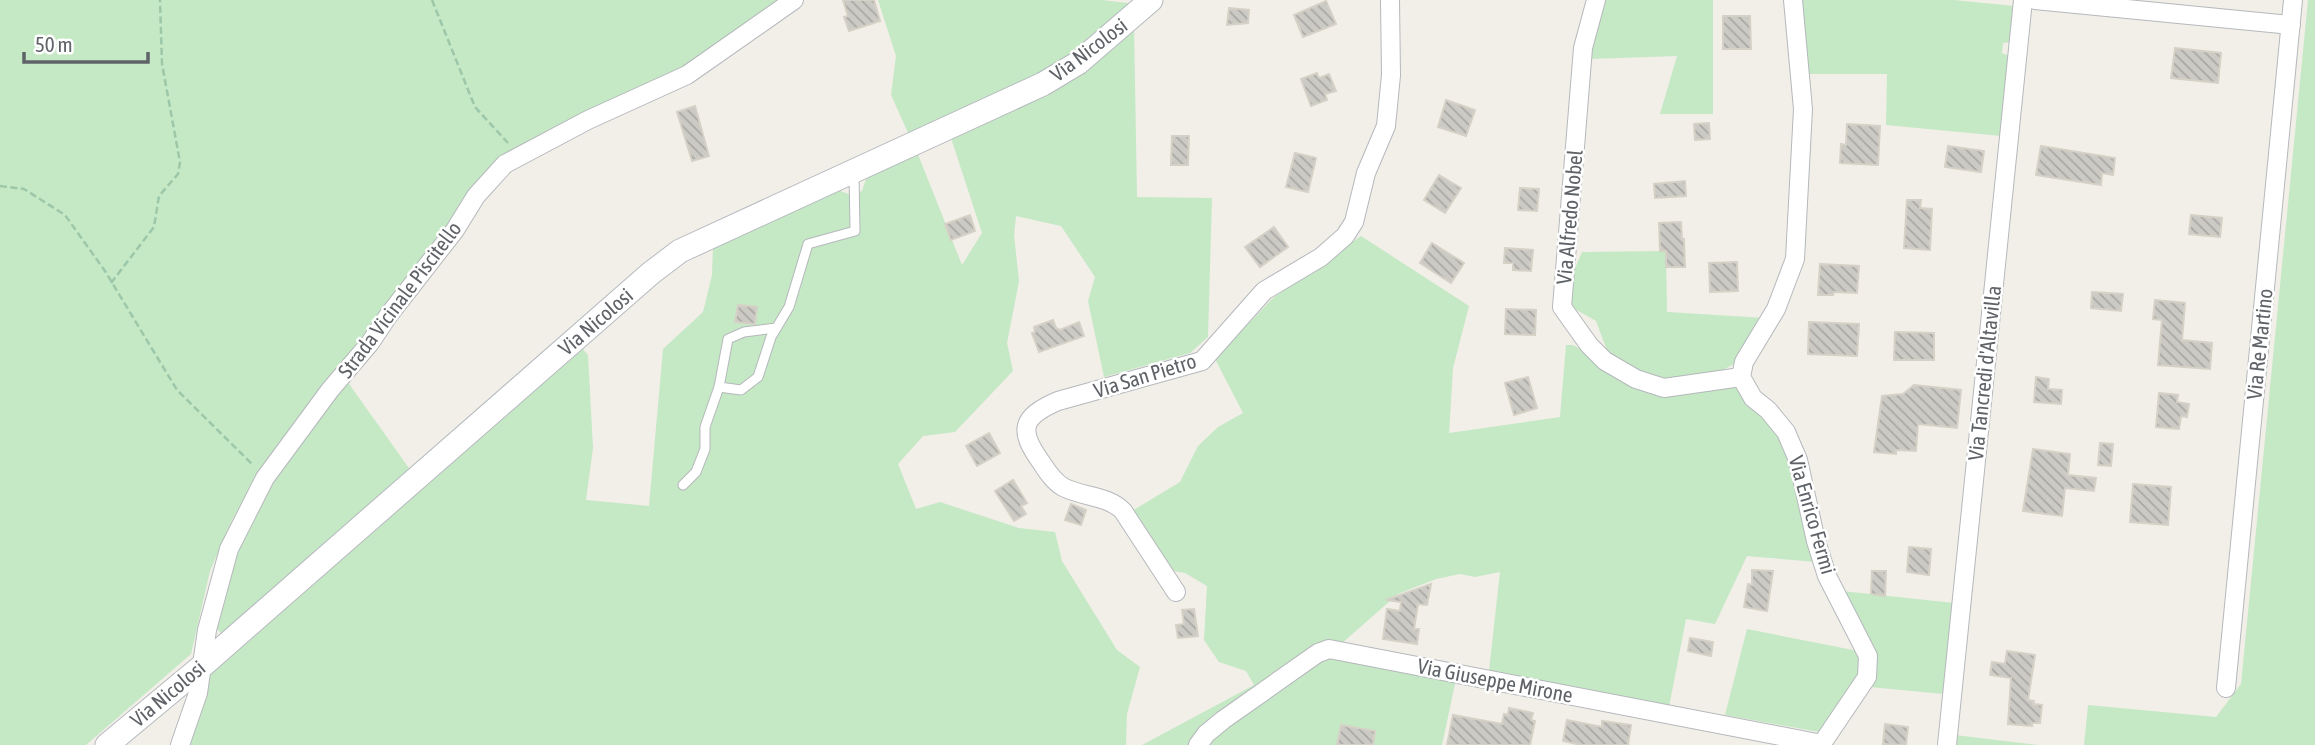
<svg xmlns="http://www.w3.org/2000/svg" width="2315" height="745" font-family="'Asap Condensed',sans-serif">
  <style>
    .green { fill: #c5e8c5 }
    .building { fill: url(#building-back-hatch); stroke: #d6d1c6; stroke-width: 2 }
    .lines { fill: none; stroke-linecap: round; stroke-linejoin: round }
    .lane-casing { stroke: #b5b8bc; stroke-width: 11 }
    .street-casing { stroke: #b5b8bc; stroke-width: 20 }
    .secondary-casing { stroke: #b6babf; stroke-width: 25 }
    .path { stroke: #9cc7a9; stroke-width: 2.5; stroke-dasharray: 7 3.5; stroke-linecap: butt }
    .lane { stroke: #fff; stroke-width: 9 }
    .street { stroke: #fff; stroke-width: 18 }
    .secondary { stroke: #fff; stroke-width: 23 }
    .labels { text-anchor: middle; stroke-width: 5; stroke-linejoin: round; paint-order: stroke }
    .street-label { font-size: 21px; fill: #5f6368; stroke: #fff }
  </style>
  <defs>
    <pattern id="building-back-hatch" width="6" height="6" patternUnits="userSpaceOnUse" patternTransform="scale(1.75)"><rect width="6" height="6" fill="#cccac5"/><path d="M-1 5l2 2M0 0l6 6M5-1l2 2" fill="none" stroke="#a9a8a4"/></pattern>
  </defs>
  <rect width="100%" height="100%" fill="#f1efe8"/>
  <g class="green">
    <polygon points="0,0 782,0 696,59 644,87 475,188 378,319 254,481 232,520 210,571 191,654 86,745 0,745"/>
    <polygon points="878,0 1102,0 1135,4 1071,58 910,137 891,95 896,56"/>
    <polygon points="1601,0 1713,0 1713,114 1660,114 1677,56 1589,59"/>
    <polygon points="1801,0 1954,0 2014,6 2011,42 2003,43 2002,53 2009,56 2001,136 1886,125 1887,74 1807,74"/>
    <polygon points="2308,0 2315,0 2315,745 2084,745 2088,705 2216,717 2241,684"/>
    <polygon points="1134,24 1137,197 1212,198 1208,337 1190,353 1104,377 1088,301 1095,277 1061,226 1016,216 1014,235 1019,281 1007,343 1013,371 955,432 923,436 898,464 916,509 940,502 1019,528 1055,532 1062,561 1117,650 1140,667 1127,714 1126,745 187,745 210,672 580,346 588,355 593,448 586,500 649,506 663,349 703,312 712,275 713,246 835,189 851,195 862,191 868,173 917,152 962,265 982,233 951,138"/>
    <polygon points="1361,236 1469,306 1453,368 1449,433 1560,417 1566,345 1573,345 1589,354 1697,392 1736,387 1786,443 1816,562 1747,556 1715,624 1686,619 1669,707 1489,671 1500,572 1475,577 1460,574 1436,579 1398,594 1341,644 1193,745 1142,745 1254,685 1246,671 1219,662 1204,640 1207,586 1185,573 1174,571 1132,511 1180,482 1198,446 1218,427 1243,413 1215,359 1273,298"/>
    <polygon points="1666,251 1667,312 1765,318 1738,362 1715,374 1671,382 1647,377 1608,353 1596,321 1575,309 1570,300 1574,271 1582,252"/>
    <polygon points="347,381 411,471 223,635 216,628 236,551 275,480"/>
    <polygon points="1842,591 1954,603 1943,694 1870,687 1876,675 1875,655"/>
    <polygon points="1747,629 1858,651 1862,664 1857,678 1819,732 1725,715"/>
    <polygon points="1325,655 1456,679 1442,745 1204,745"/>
    <polygon points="1955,735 2039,745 1954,745"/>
  </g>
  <g class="building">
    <polygon points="843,0 874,0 880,21 849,31 844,17 848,16"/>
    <polygon points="1326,1 1336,24 1303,37 1294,15"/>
    <polygon points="1229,8 1249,10 1248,23 1227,25"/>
    <polygon points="1723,16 1750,16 1751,49 1723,49"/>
    <polygon points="2175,48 2221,53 2218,83 2171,78"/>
    <polygon points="1317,73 1319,78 1329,74 1336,91 1325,94 1327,100 1311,106 1301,79"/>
    <polygon points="1446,100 1475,110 1466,136 1438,127"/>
    <polygon points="695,106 709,156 692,161 677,112"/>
    <polygon points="1709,123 1710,139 1695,140 1694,124"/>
    <polygon points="1847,124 1880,126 1878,165 1840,163 1841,144 1846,145"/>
    <polygon points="1172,136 1189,136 1188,165 1171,165"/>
    <polygon points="1948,146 1984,151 1981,172 1945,167"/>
    <polygon points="2041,146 2115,158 2113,175 2102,173 2101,185 2036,175"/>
    <polygon points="1295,153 1316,158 1308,192 1286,187"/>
    <polygon points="1439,175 1461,188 1445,213 1424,200"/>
    <polygon points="1685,181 1686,196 1655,198 1654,184"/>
    <polygon points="1520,188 1539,189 1537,211 1518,210"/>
    <polygon points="1907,200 1921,200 1920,208 1932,209 1930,250 1904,248"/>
    <polygon points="970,215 975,231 951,240 945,224"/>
    <polygon points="2191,215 2222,218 2220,237 2189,234"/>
    <polygon points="1681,222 1682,239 1684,239 1685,267 1666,267 1666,251 1660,251 1659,223"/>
    <polygon points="1274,227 1288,247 1260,267 1245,247"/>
    <polygon points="1432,243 1464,263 1451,283 1420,263"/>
    <polygon points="1505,248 1533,250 1531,271 1513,270 1513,263 1504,263"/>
    <polygon points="1737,262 1738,291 1710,292 1709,263"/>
    <polygon points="1820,264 1859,266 1857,293 1834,292 1833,295 1818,295"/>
    <polygon points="2092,292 2123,294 2121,311 2091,308"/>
    <polygon points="2155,300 2185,303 2182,340 2212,343 2210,369 2158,365 2162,320 2153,319"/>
    <polygon points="738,305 757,307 755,324 735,322"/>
    <polygon points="1506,309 1536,310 1535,335 1505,334"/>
    <polygon points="1053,320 1056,328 1060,330 1079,322 1084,336 1039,352 1032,333 1035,332 1034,327"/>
    <polygon points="1809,322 1859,324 1857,356 1808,354"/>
    <polygon points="1895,332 1934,333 1934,360 1894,360"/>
    <polygon points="1528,377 1537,408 1514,415 1505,383"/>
    <polygon points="2036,377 2049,379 2048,389 2062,390 2061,404 2034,402"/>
    <polygon points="1914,385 1961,390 1957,428 1918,424 1916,451 1896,450 1896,454 1874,452 1882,396 1903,394"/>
    <polygon points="2159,393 2178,395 2177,402 2189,404 2187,417 2181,416 2179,429 2156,427"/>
    <polygon points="989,433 1000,453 977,466 966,446"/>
    <polygon points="2100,443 2113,444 2111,466 2098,465"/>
    <polygon points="2033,449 2070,454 2068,475 2096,478 2094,491 2065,488 2062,516 2023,511"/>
    <polygon points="1013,480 1027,503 1021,506 1026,514 1014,521 995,491"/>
    <polygon points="2133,484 2171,487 2168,525 2130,522"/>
    <polygon points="1071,504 1086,510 1081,525 1065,520"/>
    <polygon points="1909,547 1931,549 1929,575 1907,572"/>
    <polygon points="1752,570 1773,571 1767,611 1744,607 1748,584 1752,585"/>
    <polygon points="1872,571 1886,571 1885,596 1871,594"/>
    <polygon points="1431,584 1427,605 1418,604 1414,629 1419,629 1417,644 1383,639 1387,609 1400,611 1401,602 1386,600"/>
    <polygon points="1194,609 1198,636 1178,638 1176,625 1184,624 1182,610"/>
    <polygon points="1690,638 1713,642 1711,656 1688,651"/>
    <polygon points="2007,651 2035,655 2028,700 2034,701 2033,704 2042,705 2040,723 2032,723 2032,726 2008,724 2011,678 1990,675 1992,662 2005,664"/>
    <polygon points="1509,708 1533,713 1531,720 1535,721 1530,745 1447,745 1453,715 1502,724 1504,714 1508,715"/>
    <polygon points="1567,720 1602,727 1602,721 1631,725 1628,745 1581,745 1563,741"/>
    <polygon points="1885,724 1908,727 1906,745 1883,744"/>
    <polygon points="1341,725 1375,731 1373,745 1337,745"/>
  </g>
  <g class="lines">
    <defs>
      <g id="lane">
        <polyline points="776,328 744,332 728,339 719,387 741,390 758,377 771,337 789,307 808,244 855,231 854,173"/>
        <polyline points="683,485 696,472 705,449 705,427 719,387"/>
      </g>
      <g id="street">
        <polyline points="1596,0 1583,48 1562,307 1589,345 1605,361 1636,379 1664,388 1741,377"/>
        <polyline points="1793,0 1803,109 1795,259 1776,309 1744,362 1741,377 1753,398 1768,410 1786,432 1798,460 1816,541 1827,576 1868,656 1867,677 1821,745"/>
        <polyline points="2035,0 2291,25"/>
        <path d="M1176 592 1123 511C1107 495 1082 497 1063 487 1053 481 1047 471 1041 462 1018 430 1021 417 1058 401L1202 361 1264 291 1321 257 1345 236 1354 222 1366 173 1386 126 1391 75 1390 0"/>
        <polyline points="2226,688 2293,0"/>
        <polyline points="180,745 198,693 207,630 229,549 265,478 330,390 370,343 388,316 455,230 476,196 505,164 588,120 687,75 794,0"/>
        <polyline points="1198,745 1206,734 1223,720 1318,653 1329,649 1822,744"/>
        <polyline points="1947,745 2023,0"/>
      </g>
      <polyline id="secondary" points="107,745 202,666 651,273 680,251 1043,84 1078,63 1151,0"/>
    </defs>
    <use href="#lane" class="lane-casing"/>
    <use href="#street" class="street-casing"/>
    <use href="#secondary" class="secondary-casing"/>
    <g class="path">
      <polyline points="432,0 475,107 508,143"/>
      <polyline points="0,186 24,189 65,215 105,271 177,390 253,465"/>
      <polyline points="111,283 154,227 159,196 178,174 180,162 162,64 160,0"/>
    </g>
    <use href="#lane" class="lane"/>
    <use href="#street" class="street"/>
    <use href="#secondary" class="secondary"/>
  </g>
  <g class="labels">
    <g class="street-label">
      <text transform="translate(1089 50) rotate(-37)" y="7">Via Nicolosi</text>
      <text transform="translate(1570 217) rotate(-85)" y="7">Via Alfredo Nobel</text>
      <text transform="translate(400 300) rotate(-53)" y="7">Strada Vicinale Piscitello</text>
      <text transform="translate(596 322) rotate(-41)" y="7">Via Nicolosi</text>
      <text transform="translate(2260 344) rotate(-84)" y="7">Via Re Martino</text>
      <text transform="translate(1985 373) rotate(-84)" y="7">Via Tancredi d'Altavilla</text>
      <text transform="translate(1145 376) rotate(-17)" y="7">Via San Pietro</text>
      <text transform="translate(1812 515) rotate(74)" y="7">Via Enrico Fermi</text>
      <text transform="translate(1495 681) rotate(11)" y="7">Via Giuseppe Mirone</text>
      <text transform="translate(168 694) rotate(-40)" y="7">Via Nicolosi</text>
    </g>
  </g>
  <path d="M24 52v10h124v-10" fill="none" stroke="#5f6368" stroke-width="3.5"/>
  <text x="35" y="52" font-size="21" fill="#5f6368" stroke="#ffffff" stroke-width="5" paint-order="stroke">50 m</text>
</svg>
